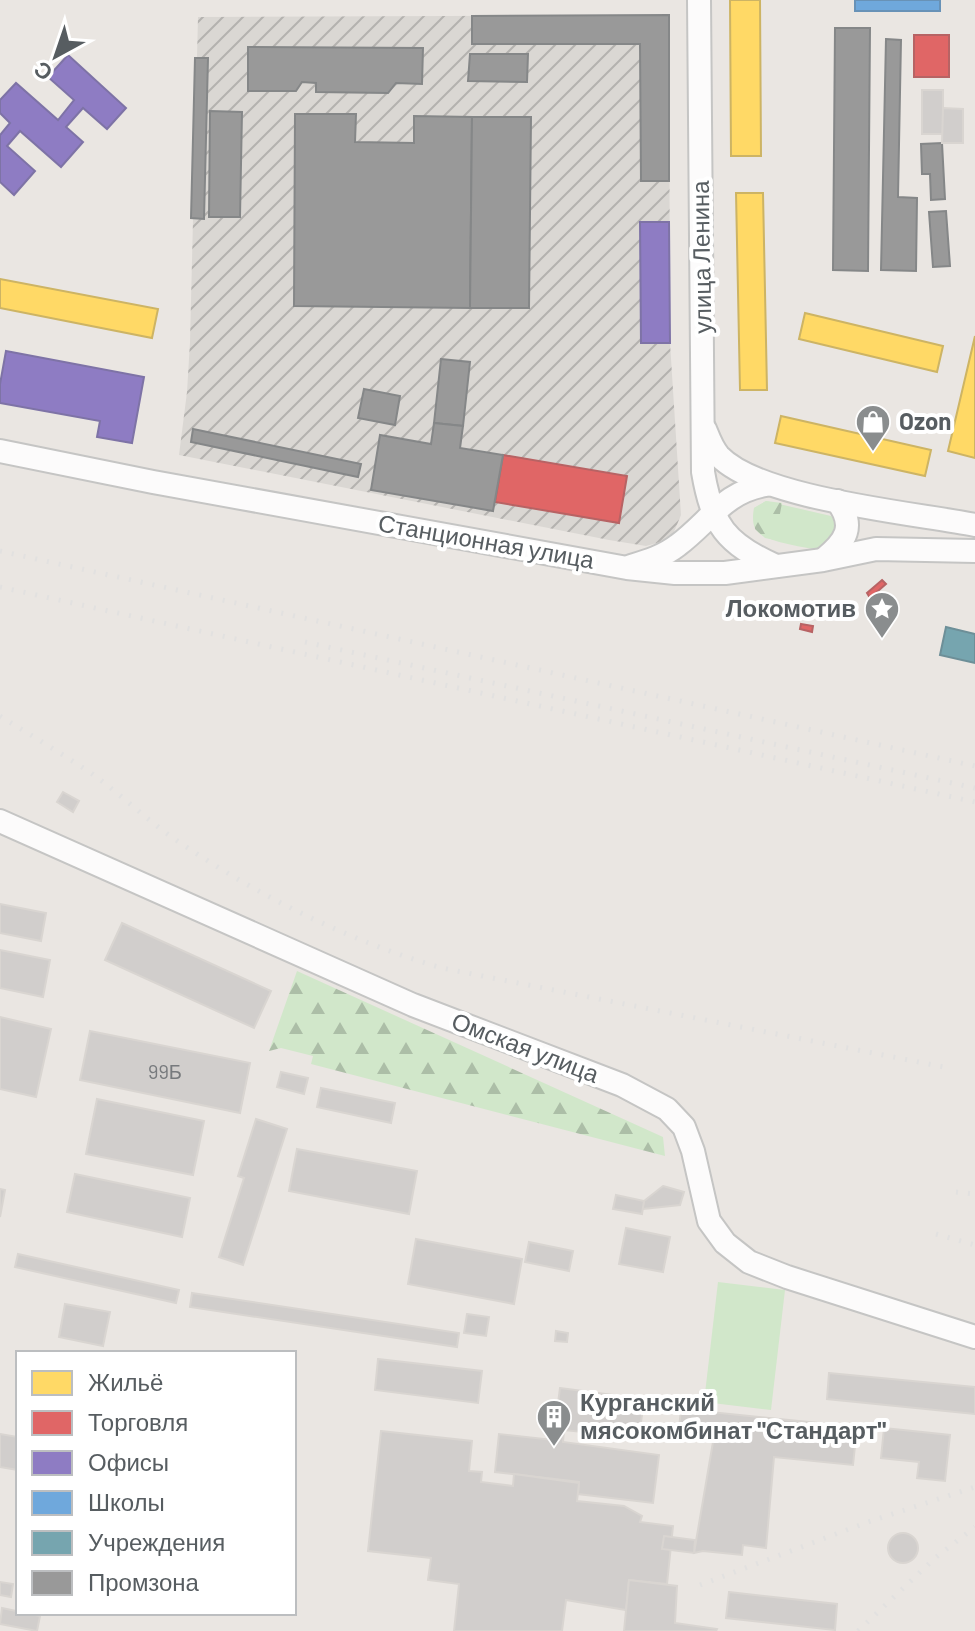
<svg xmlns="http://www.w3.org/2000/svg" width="975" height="1631" font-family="Barlow,sans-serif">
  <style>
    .industrial { fill: url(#industrial-furrows) }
    .grass { fill: #d1e7ca }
    .forest { fill: url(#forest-firs) }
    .homes { fill: #ffd966; stroke: #cdb464; stroke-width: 2 }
    .shops { fill: #e06666; stroke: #b76364; stroke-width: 2 }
    .offices { fill: #8e7cc3; stroke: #7e73a6; stroke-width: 2 }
    .schools { fill: #6fa8dc; stroke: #6892b7; stroke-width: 2 }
    .public { fill: #76a5af; stroke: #6d8f98; stroke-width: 2 }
    .industry { fill: #999; stroke: #858788; stroke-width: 2 }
    .building { fill: #d1cecc; stroke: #d9d5d1; stroke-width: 2 }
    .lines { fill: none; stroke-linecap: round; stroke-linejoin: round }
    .secondary-casing { stroke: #c5c5c4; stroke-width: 26 }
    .secondary { stroke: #fcfbfb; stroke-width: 22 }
    .rail { stroke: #e2e1e0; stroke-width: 5; stroke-dasharray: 2 10; stroke-linecap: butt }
    .labels { text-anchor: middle; stroke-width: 8; stroke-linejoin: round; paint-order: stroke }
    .number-label { font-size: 20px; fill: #777a7d }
    .street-label { font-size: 24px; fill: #575d61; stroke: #fff }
    .poi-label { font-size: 24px; font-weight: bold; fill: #575d61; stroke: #fff; text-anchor: start }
  </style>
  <defs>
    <pattern id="industrial-furrows" width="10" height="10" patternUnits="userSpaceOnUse" patternTransform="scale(2)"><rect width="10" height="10" fill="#dad7d3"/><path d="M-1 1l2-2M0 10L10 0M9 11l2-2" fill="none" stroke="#b4b2af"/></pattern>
    <pattern id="forest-firs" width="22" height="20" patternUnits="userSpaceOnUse" patternTransform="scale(2)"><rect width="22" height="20" fill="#d1e7ca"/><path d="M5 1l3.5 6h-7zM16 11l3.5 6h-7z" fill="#acbea7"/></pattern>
  </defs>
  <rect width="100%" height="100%" fill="#eae6e2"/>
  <polygon class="industrial" points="669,15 670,343 681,515 671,539 646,546 609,540 179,455 187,392 190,342 198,17"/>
  <g class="grass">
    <path d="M766 501 831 516 840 525 824 551C807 547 762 543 755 528 752 522 753 513 754 508Z"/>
    <polygon points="718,1282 785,1290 771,1410 704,1402"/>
  </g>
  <g class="forest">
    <polygon points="766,501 782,503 775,540 765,538 755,529 754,508"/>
    <polygon points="297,971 663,1137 665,1156 311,1064 313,1056 281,1048 269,1051"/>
  </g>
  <g class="homes">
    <polygon points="730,0 760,0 761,156 731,156"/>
    <polygon points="736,193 763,193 767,390 740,390"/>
    <polygon points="0,279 158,309 152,338 0,308"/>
    <polygon points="805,313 943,346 937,372 799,339"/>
    <polygon points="975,336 975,458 948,451"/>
    <polygon points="781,416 931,450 925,476 775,443"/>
  </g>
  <g class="shops">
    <rect x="914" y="35" width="35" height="42"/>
    <polygon points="503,455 627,476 619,523 495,502"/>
    <polygon points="882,580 886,584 870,598 867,593"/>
    <polygon points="801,624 813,626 812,632 800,629"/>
  </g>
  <g class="offices">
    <polygon points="68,55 126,108 107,129 83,108 66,127 83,142 61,167 20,131 7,146 35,171 14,195 0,182 0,135 10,123 0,113 0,100 16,83 58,120 74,100 48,77"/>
    <polygon points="640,222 669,222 670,343 641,343"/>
    <polygon points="6,351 144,377 132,443 97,437 100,421 0,403 0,384"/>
  </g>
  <rect class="schools" x="855" y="0" width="85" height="11"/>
  <polygon class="public" points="946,627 975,634 975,663 940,655"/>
  <g class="industry">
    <polygon points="669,15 669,181 641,181 640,44 472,44 472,16"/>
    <polygon points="835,28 870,28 868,271 833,270"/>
    <polygon points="886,39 901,40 898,197 917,198 916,271 881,270"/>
    <polygon points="248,47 423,48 422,84 396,83 388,93 316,92 316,83 302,82 296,91 248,91"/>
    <polygon points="470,54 528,54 527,82 468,81"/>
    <polygon points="195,58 208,58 204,219 191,218"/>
    <polygon points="210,111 242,112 240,217 209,217"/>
    <polygon points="295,114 356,114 355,142 414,143 414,116 472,117 470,308 294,306"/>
    <polygon points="472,117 531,117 529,308 470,308"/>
    <polygon points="942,143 945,199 931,200 930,174 922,174 921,144"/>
    <polygon points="946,211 950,266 933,267 929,212"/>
    <polygon points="441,359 470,362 463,426 434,423"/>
    <polygon points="364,389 400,396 395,425 358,418"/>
    <polygon points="434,423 463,426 460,448 503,455 493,511 371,490 380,435 431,444"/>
    <polygon points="193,429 361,464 358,477 191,442"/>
  </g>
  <g class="building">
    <rect x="922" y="90" width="21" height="44"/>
    <polygon points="943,108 963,109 963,143 942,143"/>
    <polygon points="63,792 79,801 73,812 57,802"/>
    <polygon points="0,904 46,913 41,941 0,933"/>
    <polygon points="122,923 271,991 254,1028 105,960"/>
    <polygon points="0,950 50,960 43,997 0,988"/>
    <polygon points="0,1017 51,1029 36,1097 0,1089"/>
    <polygon points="90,1031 250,1063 240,1113 80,1080"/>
    <polygon points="281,1072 308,1078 304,1094 277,1087"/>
    <polygon points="321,1088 395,1103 391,1123 317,1107"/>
    <polygon points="97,1099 204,1121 193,1175 86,1154"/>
    <polygon points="256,1119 287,1129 243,1265 219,1257 244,1178 238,1176"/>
    <polygon points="297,1149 417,1171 409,1214 289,1191"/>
    <polygon points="75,1174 190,1198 182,1237 67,1212"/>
    <polygon points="663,1186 684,1192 680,1205 642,1209 644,1201"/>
    <polygon points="0,1189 5,1190 0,1217"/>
    <polygon points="616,1195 644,1201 642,1214 613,1209"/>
    <polygon points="626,1228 670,1237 663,1272 619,1264"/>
    <polygon points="416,1239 522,1259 514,1304 408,1284"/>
    <polygon points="529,1242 573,1251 569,1271 525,1262"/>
    <polygon points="18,1254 179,1290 176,1303 15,1267"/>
    <polygon points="192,1293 459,1333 457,1347 190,1307"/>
    <polygon points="65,1304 110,1312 103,1346 59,1337"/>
    <polygon points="467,1314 489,1317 486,1336 464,1333"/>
    <polygon points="556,1331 568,1333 567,1342 555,1341"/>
    <polygon points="378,1359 482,1371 478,1403 375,1390"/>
    <polygon points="829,1373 975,1387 975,1414 827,1399"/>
    <polygon points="560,1388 644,1399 639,1438 564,1430 563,1442 659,1455 653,1503 578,1494 579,1482 495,1472 499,1434 553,1440"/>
    <polygon points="681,1409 857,1427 853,1465 774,1457 766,1548 743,1545 742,1555 703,1551 694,1553 713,1442 678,1438"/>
    <polygon points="884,1428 950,1435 945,1481 917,1478 919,1462 881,1458"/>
    <polygon points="381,1431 472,1441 469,1471 482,1472 481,1482 513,1486 514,1474 579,1483 577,1501 624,1506 642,1516 640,1522 673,1526 667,1584 629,1580 626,1610 566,1600 562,1631 454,1631 459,1584 428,1580 431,1558 368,1551"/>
    <polygon points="0,1434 18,1437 18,1470 0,1467"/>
    <circle cx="903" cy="1548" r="15"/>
    <polygon points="664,1536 695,1540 694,1553 662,1549"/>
    <polygon points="629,1580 677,1586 675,1623 717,1629 716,1631 624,1631"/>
    <polygon points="0,1582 13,1584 11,1597 0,1595"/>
    <polygon points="729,1592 837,1604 835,1630 726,1618"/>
    <polygon points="2,1608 40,1616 37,1631 0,1624"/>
  </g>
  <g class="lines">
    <defs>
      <g id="secondary">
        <path d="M699 0 703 472C712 525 726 544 776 566"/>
        <path d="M705 429C709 439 712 448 719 456 760 499 914 513 975 525"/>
        <polyline points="0,451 153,482 627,568 675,573 725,573 823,560 876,549 975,551"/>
        <path d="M824 559C846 541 856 526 837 501"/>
        <path d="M631 566C648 561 664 556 678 545 710 521 724 492 766 485"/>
        <polyline points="0,821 413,1005 622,1085 667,1109 684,1127 693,1151 709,1221 725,1243 749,1262 787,1277 975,1337"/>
      </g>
    </defs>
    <use href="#secondary" class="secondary-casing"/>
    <use href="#secondary" class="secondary"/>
    <g class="rail">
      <polyline points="0,551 975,766"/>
      <polyline points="0,587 975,802"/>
      <polyline points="305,642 975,788"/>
      <path d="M0 716C29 734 59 752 88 771 120 793 147 821 179 842 260 897 349 941 442 968L949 1068"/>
      <polyline points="956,1192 975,1194"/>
      <polyline points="936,1234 975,1245"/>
      <polyline points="700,1585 868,1522 975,1487"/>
      <polyline points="858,1631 935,1558 975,1527"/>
    </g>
  </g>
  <defs>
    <symbol id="shop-pin" viewBox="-11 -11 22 30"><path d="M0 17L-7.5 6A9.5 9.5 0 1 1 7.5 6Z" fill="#8a8d8e" stroke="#fff"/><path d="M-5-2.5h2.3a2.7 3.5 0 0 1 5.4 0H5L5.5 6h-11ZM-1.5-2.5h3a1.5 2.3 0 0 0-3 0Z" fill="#fff"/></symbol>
    <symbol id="sight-pin" viewBox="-11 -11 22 30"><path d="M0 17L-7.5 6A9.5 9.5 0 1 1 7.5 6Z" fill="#8a8d8e" stroke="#fff"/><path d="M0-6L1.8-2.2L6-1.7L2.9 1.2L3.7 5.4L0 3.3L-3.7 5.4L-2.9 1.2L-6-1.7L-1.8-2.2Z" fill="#fff"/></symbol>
    <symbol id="building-pin" viewBox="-11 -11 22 30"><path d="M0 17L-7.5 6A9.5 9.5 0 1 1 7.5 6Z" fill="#8a8d8e" stroke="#fff"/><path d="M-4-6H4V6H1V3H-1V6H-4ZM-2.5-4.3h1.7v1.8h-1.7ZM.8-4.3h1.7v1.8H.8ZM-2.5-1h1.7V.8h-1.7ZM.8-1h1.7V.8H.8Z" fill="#fff"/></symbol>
  </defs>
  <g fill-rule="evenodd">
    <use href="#shop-pin" x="853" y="402" width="40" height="54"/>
    <use href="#sight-pin" x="862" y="589" width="40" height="54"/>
    <use href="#building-pin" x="534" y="1397" width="40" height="54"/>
  </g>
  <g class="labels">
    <g class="number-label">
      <text x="165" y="1079">99Б</text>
    </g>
    <g class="street-label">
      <text transform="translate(702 257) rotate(-91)" y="8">улица Ленина</text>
      <text transform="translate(486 542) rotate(10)" y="8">Станционная улица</text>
      <text transform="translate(525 1048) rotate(21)" y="8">Омская улица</text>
    </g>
    <g class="poi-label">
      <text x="899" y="430">Ozon</text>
      <text x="856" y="617" text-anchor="end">Локомотив</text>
      <text x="580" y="1411">Курганский<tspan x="580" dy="28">мясокомбинат "Стандарт"</tspan></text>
    </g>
  </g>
  <rect x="16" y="1351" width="280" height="264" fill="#ffffff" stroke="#bcbec0" stroke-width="2"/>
  <rect x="32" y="1371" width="40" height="24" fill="#ffd966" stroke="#bcbec0" stroke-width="2"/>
  <text x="88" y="1391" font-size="24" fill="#575d61">Жильё</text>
  <rect x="32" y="1411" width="40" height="24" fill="#e06666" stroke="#bcbec0" stroke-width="2"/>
  <text x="88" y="1431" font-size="24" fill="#575d61">Торговля</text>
  <rect x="32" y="1451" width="40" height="24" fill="#8e7cc3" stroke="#bcbec0" stroke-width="2"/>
  <text x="88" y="1471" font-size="24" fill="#575d61">Офисы</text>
  <rect x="32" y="1491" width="40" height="24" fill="#6fa8dc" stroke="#bcbec0" stroke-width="2"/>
  <text x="88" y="1511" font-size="24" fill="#575d61">Школы</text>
  <rect x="32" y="1531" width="40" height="24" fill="#76a5af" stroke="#bcbec0" stroke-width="2"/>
  <text x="88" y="1551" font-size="24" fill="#575d61">Учреждения</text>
  <rect x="32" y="1571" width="40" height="24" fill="#999999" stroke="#bcbec0" stroke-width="2"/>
  <text x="88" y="1591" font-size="24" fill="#575d61">Промзона</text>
  <g transform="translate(56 56) rotate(220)" stroke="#ffffff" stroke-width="6" paint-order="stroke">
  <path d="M0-6L14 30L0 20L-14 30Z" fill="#575d61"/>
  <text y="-12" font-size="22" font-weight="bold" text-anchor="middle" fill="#575d61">С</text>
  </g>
</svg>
